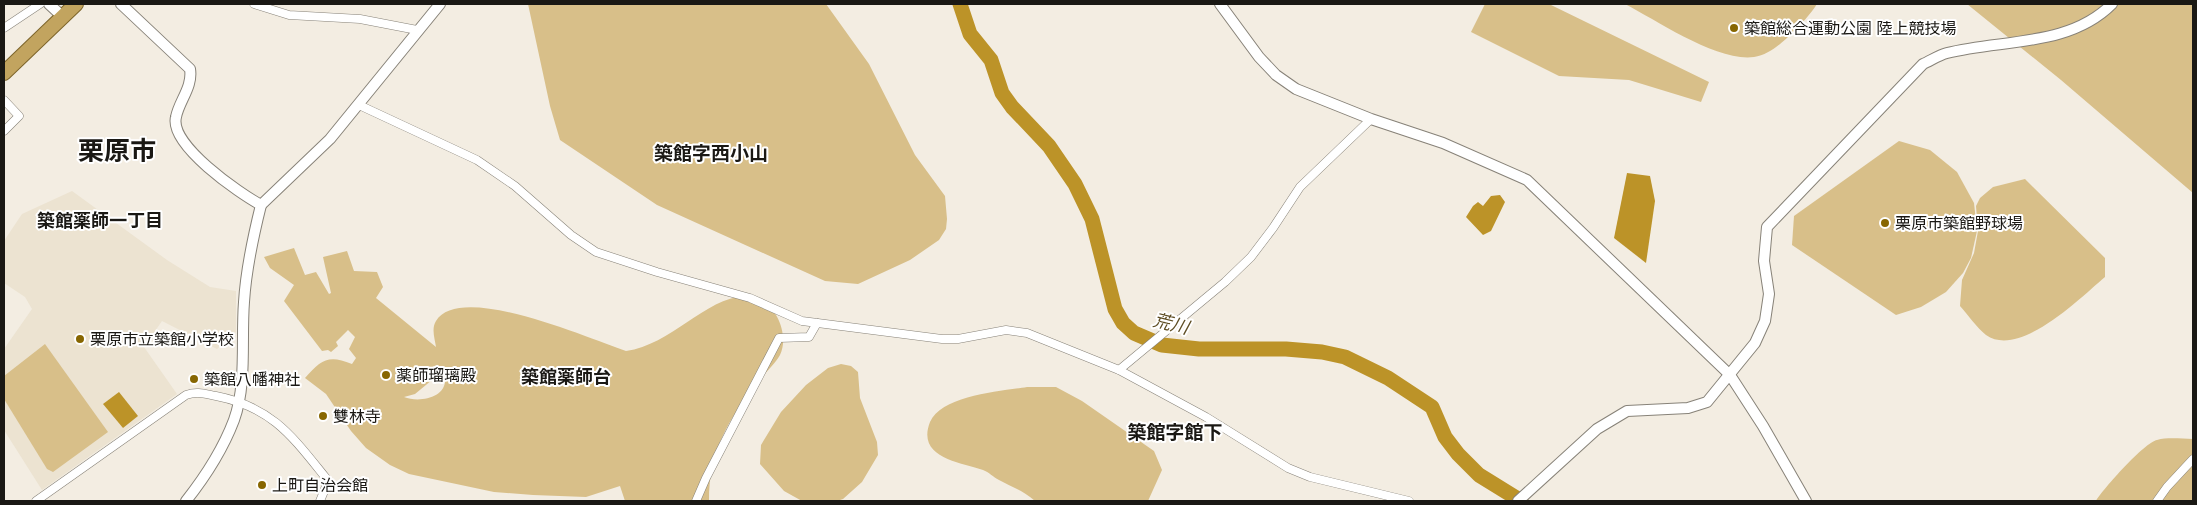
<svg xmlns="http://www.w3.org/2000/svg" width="2197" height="505" font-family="Inter,'Noto Sans JP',sans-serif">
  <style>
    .built { fill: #ece3d1 }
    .green { fill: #d8bf89; fill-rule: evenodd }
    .water { fill: #bc9328 }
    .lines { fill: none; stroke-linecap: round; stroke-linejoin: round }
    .river { stroke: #bc9328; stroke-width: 15 }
    .minor-casing { stroke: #878278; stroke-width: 9 }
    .tertiary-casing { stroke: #878278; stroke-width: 12 }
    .trunk-casing { stroke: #7d652b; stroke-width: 16 }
    .minor { stroke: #fff; stroke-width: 8 }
    .tertiary { stroke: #fff; stroke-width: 10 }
    .trunk { stroke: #c2a45f; stroke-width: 14 }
    .poi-dot { fill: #876601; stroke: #fff; stroke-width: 2 }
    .labels { text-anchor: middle; stroke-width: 4; stroke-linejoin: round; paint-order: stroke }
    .poi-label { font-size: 16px; fill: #1a1814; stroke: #fff; text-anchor: start }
    .neighbourhood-label { font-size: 18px; font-weight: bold; fill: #1a1814; stroke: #fff }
    .water-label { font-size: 18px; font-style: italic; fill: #5e4d23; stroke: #fff }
    .quarter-label { font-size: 19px; font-weight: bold; fill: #1a1814; stroke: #fff }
    .town-label { font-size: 26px; font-weight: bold; fill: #1a1814; stroke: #fff }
  </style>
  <rect width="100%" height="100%" fill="#f3ede2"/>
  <polygon class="built" points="72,191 167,260 210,287 236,291 236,332 217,349 162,321 144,347 177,394 42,490 4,430 4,349 32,309 25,297 4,283 4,241 22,214"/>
  <g class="green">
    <polygon points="528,4 826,4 869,64 915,155 945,196 947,219 946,229 939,240 910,260 858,284 825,281 657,205 560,140 550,106"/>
    <polygon points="1485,4 1549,4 1709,82 1701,102 1629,80 1559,76 1471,32"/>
    <path d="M1625 4H1817C1810 15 1802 23 1792 33 1782 43 1769 55 1754 57 1717 62 1658 21 1625 4Z"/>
    <polygon points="1967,4 2193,4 2193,193 2061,80"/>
    <polygon points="1899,141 1930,150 1957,172 1974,203 1977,231 1971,258 1963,273 1946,292 1921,307 1896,315 1792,245 1794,216"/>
    <path d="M2025 179 2105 258V277C2081 297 2020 359 1986 335 1977 328 1968 315 1960 306L1962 280 1974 253 1978 231 1976 206 1980 198 1993 187Z"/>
    <path d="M294 248 305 275 316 272 329 294 331 293 323 257 347 251 354 271 377 272 383 287 376 298 436 347C435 339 431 329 436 321 460 281 592 340 626 351 671 345 705 298 745 296 772 294 791 332 780 355 775 364 765 373 758 381 728 421 709 450 709 501H625L620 486 586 497 533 495 494 492 409 474 390 465 366 448 351 431 326 394 305 378C321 360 328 354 352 364L356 358 349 349 355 337 348 330 336 342 338 346 331 352 328 350 322 351 284 301 294 285 270 268 264 257ZM438 375 445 378C447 398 419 403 404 397L415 394Z"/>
    <polygon points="45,344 108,432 53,472 47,469 4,399 4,376"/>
    <polygon points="841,364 851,366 858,372 860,398 877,442 878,455 862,482 843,499 837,501 802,501 784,491 760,464 761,445 781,412 806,385 828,368"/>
    <path d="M1027 387H1056L1082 401 1154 451 1162 470 1148 501H1035C1024 491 1012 487 999 480 993 477 989 472 983 470 960 462 916 458 930 422 942 395 1002 391 1027 387Z"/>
    <path d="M2193 439V501H2096C2103 489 2145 442 2157 440 2168 437 2182 439 2193 439Z"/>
  </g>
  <g class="water">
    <polygon points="1627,173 1650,176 1655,201 1646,263 1614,238"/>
    <polygon points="1500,195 1505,202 1491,231 1483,235 1466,217 1473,206 1478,202 1483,206 1491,196"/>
    <polygon points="119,392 138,416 123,428 103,404"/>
  </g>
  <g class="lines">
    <polyline class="river" points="960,4 970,34 991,60 1002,93 1012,107 1049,146 1075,184 1092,219 1115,309 1123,323 1134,333 1162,345 1199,349 1286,349 1322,352 1345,357 1388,378 1432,407 1445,437 1458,454 1479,475 1521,501"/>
    <defs>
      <g id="minor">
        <polyline points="254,4 289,15 360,19 417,30"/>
        <polyline points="4,28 40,4"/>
        <polyline points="4,100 19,116 4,131"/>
        <polyline points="359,105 477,160 515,186 571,235 596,252 657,272 750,298 802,321 942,339 958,339 1006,330 1027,333 1119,370 1206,417 1288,468 1310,477 1409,501"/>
        <polyline points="1119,370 1225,282 1251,257 1273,228 1300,187 1371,119"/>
        <path d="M36 501 186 395C197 391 205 394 216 396 272 407 292 436 326 478L327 484 320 501"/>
        <polyline points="696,501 706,478 779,338 809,337 817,323"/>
        <polyline points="2157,501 2167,487 2193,459"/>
      </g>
      <g id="tertiary">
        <polyline points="49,4 63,17"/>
        <path d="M121 4 190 69C193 87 179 101 176 117 169 145 239 193 261 205 253 237 246 269 244 302 241 340 247 384 234 420 223 449 205 477 186 501"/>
        <polyline points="1220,4 1259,57 1276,75 1296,89 1371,119 1443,143 1527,180 1730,375 1763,426 1806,501"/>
        <polyline points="261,205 330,139 440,4"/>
        <path d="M1518 501 1597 429 1627 411 1688 408 1707 402 1755 343 1765 321 1769 294 1764 261 1767 227 1923 64C1930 61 1939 55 1947 53 2003 39 2069 47 2112 4"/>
      </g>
      <polyline id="trunk" points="4,73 76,4"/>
    </defs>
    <use href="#minor" class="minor-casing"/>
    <use href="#tertiary" class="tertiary-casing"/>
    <use href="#trunk" class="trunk-casing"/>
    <use href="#minor" class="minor"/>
    <use href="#tertiary" class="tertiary"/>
    <use href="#trunk" class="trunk"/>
  </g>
  <g class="poi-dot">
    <circle cx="1734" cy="28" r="5"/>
    <circle cx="1885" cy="223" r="5"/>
    <circle cx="80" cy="339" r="5"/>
    <circle cx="386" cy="375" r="5"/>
    <circle cx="194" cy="379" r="5"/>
    <circle cx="323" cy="416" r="5"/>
    <circle cx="262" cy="485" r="5"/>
  </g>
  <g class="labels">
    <g class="poi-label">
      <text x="1744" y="34">築館総合運動公園 陸上競技場</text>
      <text x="1895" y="229">栗原市築館野球場</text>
      <text x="90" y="345">栗原市立築館小学校</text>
      <text x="396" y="381">薬師瑠璃殿</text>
      <text x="204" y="385">築館八幡神社</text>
      <text x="333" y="422">雙林寺</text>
      <text x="272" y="491">上町自治会館</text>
    </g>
    <g class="neighbourhood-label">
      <text x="100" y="227">築館薬師一丁目</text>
      <text x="566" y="383">築館薬師台</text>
    </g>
    <g class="water-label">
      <text transform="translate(1171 324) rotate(14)" y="6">荒川</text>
    </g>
    <g class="quarter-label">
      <text x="711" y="160">築館字西小山</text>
      <text x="1175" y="439">築館字館下</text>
    </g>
    <g class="town-label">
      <text x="117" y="160">栗原市</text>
    </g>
  </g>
  <rect width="2197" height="505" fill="none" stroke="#1a1814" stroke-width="10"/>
</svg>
